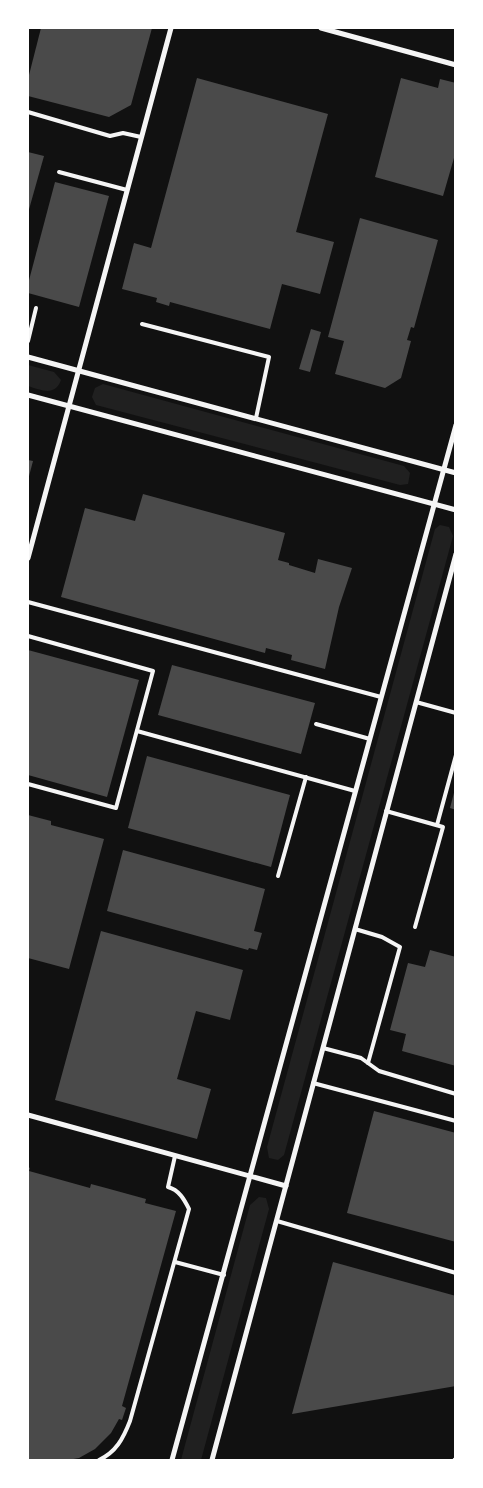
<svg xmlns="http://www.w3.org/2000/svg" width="483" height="1488" font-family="Cabin,sans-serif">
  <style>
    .green { fill: #202020 }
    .building { fill: #4a4a4a }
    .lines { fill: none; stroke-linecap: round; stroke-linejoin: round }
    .service { stroke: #f5f5f5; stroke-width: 4 }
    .minor { stroke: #f5f5f5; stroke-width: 5 }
  </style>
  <rect width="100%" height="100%" fill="#111"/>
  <g class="green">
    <path d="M28 365 54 372 61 380C55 397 41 390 28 386Z"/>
    <polygon points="103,384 404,466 410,473 408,484 400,485 96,405 92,397 95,388"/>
    <polygon points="440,525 449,527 453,536 284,1155 278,1160 269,1158 267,1147 435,529"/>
    <polygon points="259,1197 266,1198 269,1209 201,1460 181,1460 250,1205"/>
  </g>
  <g class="building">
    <polygon points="41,28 152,28 131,105 109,117 28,96 28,79"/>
    <polygon points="197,78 328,114 296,232 334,242 320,294 282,284 270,329 170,302 169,306 156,302 157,298 122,289 134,243 151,248"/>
    <polygon points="401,78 438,88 440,79 456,83 456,151 443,196 375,177"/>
    <polygon points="28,152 44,156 28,213"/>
    <polygon points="55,182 109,196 79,307 28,293 28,284"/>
    <polygon points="360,218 438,240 414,328 411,327 407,340 411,341 401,378 385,388 335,374 344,341 328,337"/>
    <polygon points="311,329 321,332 310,372 299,369"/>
    <polygon points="28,460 33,461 28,480"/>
    <polygon points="143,494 285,533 278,560 289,563 289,565 315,573 318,559 352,568 339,607 325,669 291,660 292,655 266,648 265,653 61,597 85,508 135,521"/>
    <polygon points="28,650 139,680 107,797 28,775"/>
    <polygon points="172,665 315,703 301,754 158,715"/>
    <polygon points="147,756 290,795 271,867 128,828"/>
    <polygon points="455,789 456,789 456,810 450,808"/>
    <polygon points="28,815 51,821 51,825 104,839 69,969 28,958"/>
    <polygon points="123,850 265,889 254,931 262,933 257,950 249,948 248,950 107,911"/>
    <polygon points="101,931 243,970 230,1020 196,1011 177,1079 211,1089 197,1139 55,1100"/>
    <polygon points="430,950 456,957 456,1066 402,1051 406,1034 390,1030 408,963 425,967"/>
    <polygon points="374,1111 456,1133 456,1242 347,1213"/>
    <polygon points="28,1167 30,1168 29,1171 90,1188 91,1184 106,1188 146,1199 145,1203 176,1211 122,1406 126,1408 122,1420 119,1419 111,1433 95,1449 79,1458 68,1460 28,1460"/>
    <polygon points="333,1262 456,1296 456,1386 292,1414"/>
  </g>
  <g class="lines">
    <g class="service">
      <polyline points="28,112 110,136 123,133 141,137"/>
      <polyline points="59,172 127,190"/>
      <polyline points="142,324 269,357 256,418"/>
      <polyline points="28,341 36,308"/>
      <polyline points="28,602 381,697"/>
      <polyline points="28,636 153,671 116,808 28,784"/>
      <polyline points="416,702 456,713"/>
      <polyline points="316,724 370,739"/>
      <polyline points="137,731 355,791"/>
      <polyline points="386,811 443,827 415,927"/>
      <polyline points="437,825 456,755"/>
      <polyline points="278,876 306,777"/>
      <polyline points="355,929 382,937 400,947 368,1063"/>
      <polyline points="323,1048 361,1058 379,1071 456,1094"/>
      <polyline points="313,1083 456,1121"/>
      <polyline points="277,1221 456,1273"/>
      <polyline points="175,1262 224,1275"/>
      <path d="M99 1460C116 1452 123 1439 130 1421L189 1209C184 1199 179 1190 168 1187L175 1156"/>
    </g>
    <g class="minor">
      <polyline points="321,28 456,65"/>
      <polyline points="28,357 456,473"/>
      <polyline points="28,395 456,510"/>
      <polyline points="28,558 171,28"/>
      <polyline points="28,1115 286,1186"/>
      <polyline points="172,1460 456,425"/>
      <polyline points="212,1460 456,554"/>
      <polyline points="455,1460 456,1460"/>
    </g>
  </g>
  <rect width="483" height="1488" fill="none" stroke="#ffffff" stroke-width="58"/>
</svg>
